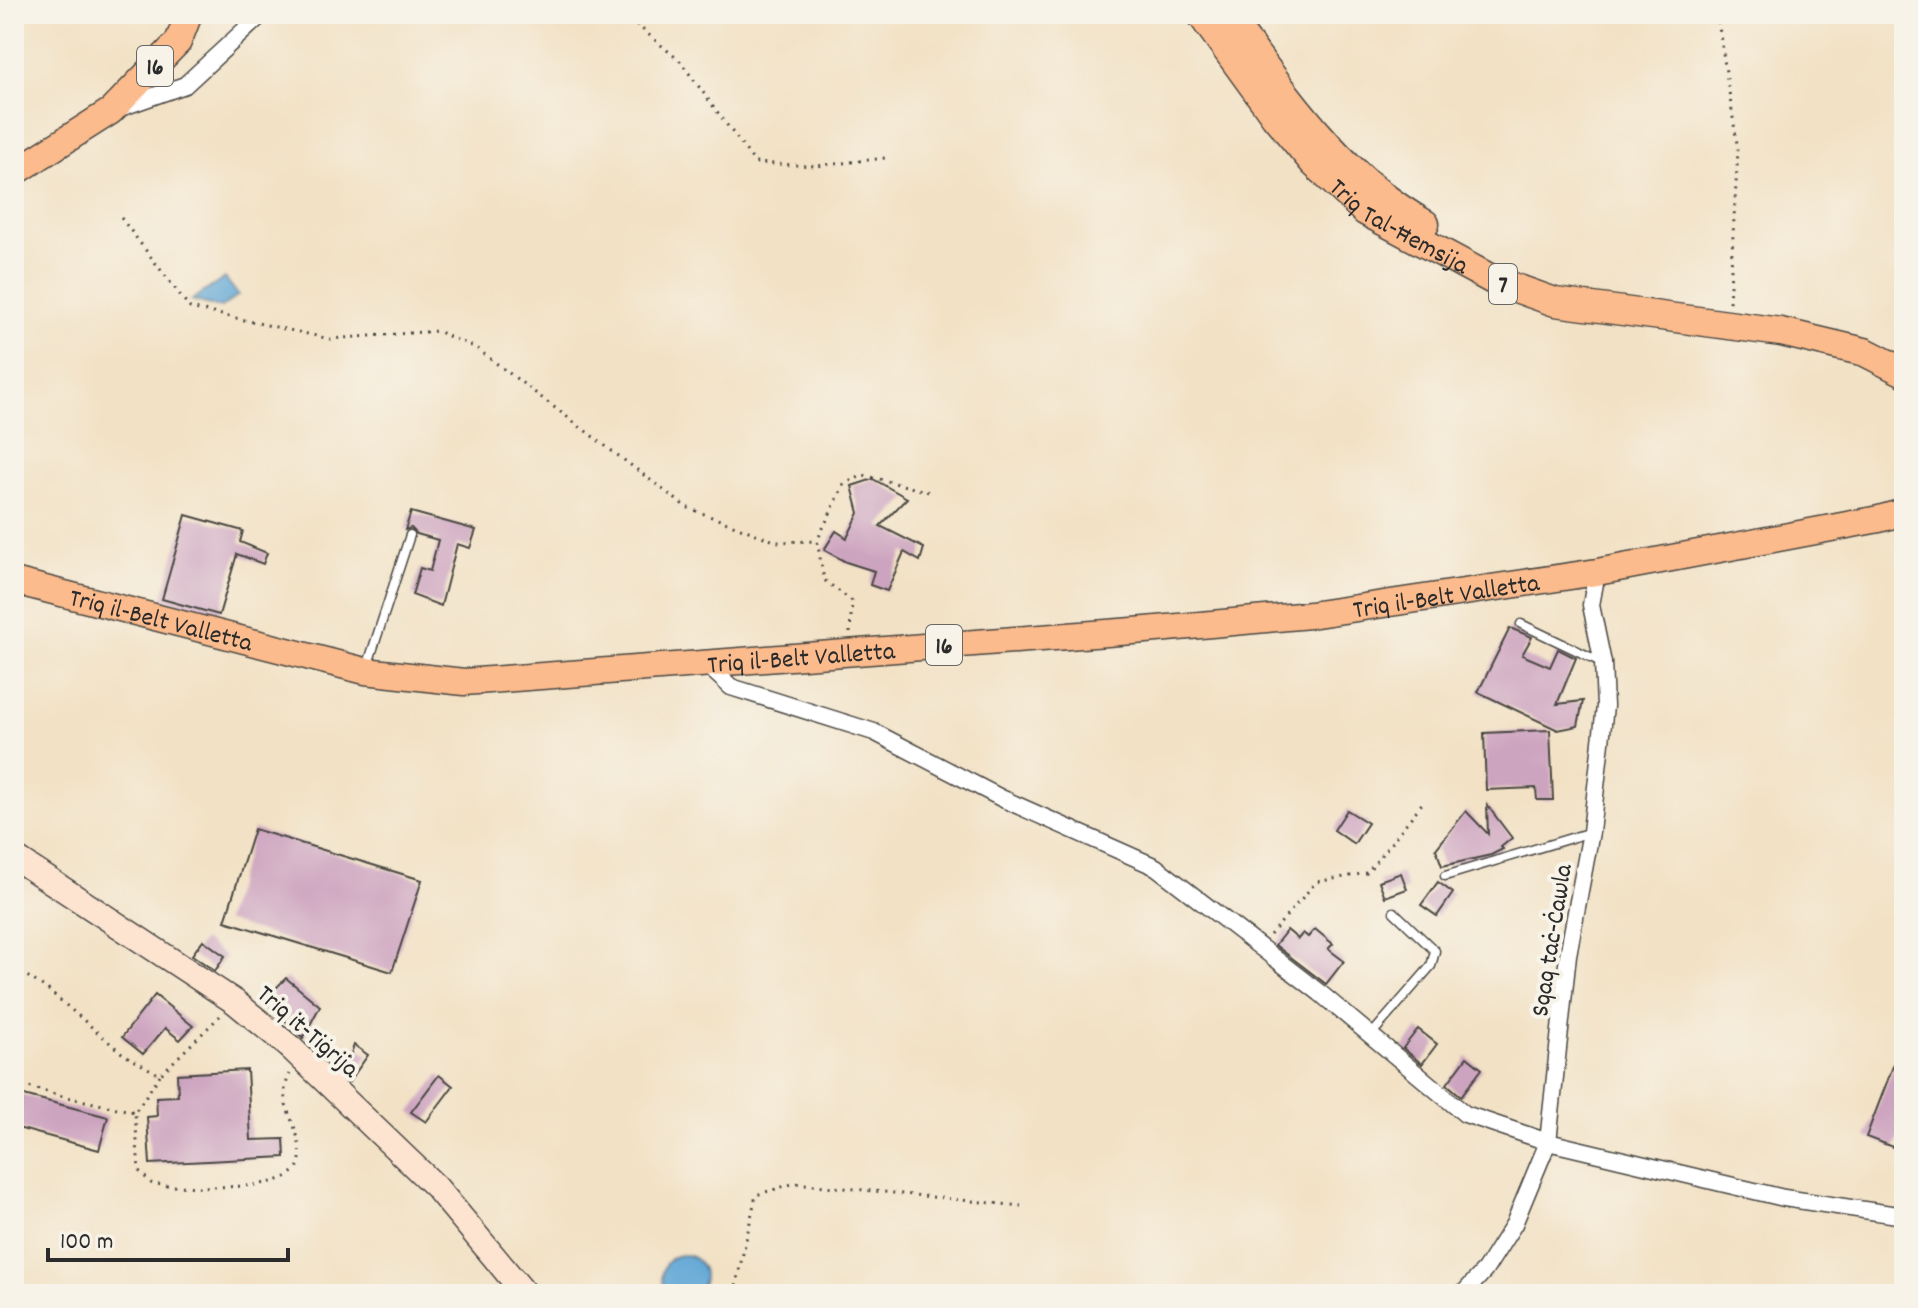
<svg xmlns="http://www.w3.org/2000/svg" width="1918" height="1308" font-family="Dekko,sans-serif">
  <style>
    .water { fill: #5fa6d5; stroke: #456880; stroke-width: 2 }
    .building { fill: #cda4c0 }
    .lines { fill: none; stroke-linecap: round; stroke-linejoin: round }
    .service-casing { stroke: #494642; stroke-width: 11 }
    .minor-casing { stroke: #494642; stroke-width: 19 }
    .secondary-casing { stroke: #494642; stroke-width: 27 }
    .primary-casing { stroke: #494642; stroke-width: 29 }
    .trunk-casing { stroke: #494642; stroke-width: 31 }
    .path { stroke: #494642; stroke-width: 3; stroke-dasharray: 2 6; stroke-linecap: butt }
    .service { stroke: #fff; stroke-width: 8 }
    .minor { stroke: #fff; stroke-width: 16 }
    .secondary { stroke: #fde4d1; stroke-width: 24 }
    .primary { stroke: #fbbb8c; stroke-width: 26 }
    .trunk { stroke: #fbbb8c; stroke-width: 28 }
    .labels { text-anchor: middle; stroke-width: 8; stroke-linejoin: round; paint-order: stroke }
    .shield { fill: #f7f3e8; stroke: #686764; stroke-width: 2 }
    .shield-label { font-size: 24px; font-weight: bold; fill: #2b2b2b }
    .street-label { font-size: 26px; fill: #2b2b2b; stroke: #f7f3e8 }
  </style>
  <rect width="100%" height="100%" fill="#f7f3e8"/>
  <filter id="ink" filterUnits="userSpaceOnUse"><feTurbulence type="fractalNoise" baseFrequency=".0125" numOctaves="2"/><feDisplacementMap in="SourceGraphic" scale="16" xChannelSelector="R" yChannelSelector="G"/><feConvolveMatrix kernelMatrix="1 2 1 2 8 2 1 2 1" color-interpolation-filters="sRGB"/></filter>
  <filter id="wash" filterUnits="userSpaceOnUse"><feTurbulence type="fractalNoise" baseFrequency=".006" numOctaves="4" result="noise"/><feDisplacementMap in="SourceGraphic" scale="32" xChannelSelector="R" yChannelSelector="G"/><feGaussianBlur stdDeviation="1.8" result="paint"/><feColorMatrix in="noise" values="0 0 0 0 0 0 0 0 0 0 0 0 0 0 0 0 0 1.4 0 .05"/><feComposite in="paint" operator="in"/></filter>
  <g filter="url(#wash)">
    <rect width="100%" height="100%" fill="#f2e1c4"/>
    <g class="water">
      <polygon points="225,278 238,295 221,308 192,300"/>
      <circle cx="683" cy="1276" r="21"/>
    </g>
    <g id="blocks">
      <g class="building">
        <polygon points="873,479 907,498 880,526 924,548 920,561 904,552 887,591 870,585 874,571 846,562 824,550 836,531 847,538 859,513 852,486"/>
        <polygon points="411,512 476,530 470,548 457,544 441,606 412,595 420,568 430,571 438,540 417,534 411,528 405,530"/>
        <polygon points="186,515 243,531 240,542 267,553 263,564 237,554 219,615 162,599"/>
        <polygon points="1510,628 1532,637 1522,655 1550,667 1558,649 1576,658 1557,704 1583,701 1578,726 1558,730 1478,692"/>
        <polygon points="1550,730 1553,800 1537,800 1536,788 1486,790 1484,733"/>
        <polygon points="1487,805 1512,838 1501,847 1503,849 1491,855 1442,866 1436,849 1466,811 1488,834"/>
        <polygon points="1347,810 1368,823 1354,844 1334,830"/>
        <polygon points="254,829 422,880 392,972 225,921"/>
        <polygon points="1401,873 1407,889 1385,897 1379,881"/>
        <polygon points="1438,882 1453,893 1437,916 1421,905"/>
        <polygon points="1315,929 1333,944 1328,949 1344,961 1326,984 1275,945 1287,930 1298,939 1303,933 1308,937"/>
        <polygon points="203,940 225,956 215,971 192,955"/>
        <polygon points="286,978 320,1006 303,1038 264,1000"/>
        <polygon points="155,995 193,1026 180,1040 165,1028 143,1054 122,1037"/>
        <polygon points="1418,1029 1437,1044 1422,1064 1403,1048"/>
        <polygon points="1903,1040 1904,1125 1895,1148 1866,1137"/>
        <polygon points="354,1045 368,1055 349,1082 333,1067 341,1055 348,1062"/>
        <polygon points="1467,1057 1482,1069 1461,1096 1447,1084"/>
        <polygon points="247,1070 251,1140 284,1139 285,1157 150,1164 147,1117 157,1116 156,1097 178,1096 177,1074"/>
        <polygon points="439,1075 453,1086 426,1122 411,1112"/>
        <polygon points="20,1094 108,1117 99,1150 14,1127"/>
      </g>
    </g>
  </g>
  <g filter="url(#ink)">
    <use href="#blocks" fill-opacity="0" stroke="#494642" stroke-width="2"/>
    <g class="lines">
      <defs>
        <g id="service">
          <polyline points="1521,624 1603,663"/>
          <polyline points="367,667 410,535"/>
          <polyline points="1445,876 1591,832"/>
          <polyline points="1371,1035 1431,966 1435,951 1394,912"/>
        </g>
        <g id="minor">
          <polyline points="120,108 185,85 262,14"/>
          <polyline points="705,663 731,687 874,732 1001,798 1156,867 1320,993 1465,1114 1548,1142 1784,1198 1904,1216"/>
          <polyline points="1463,1294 1485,1270 1514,1224 1548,1142 1568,955 1591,832 1605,706 1603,663 1591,605 1597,572"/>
        </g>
        <polyline id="secondary" points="14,857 235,1002 290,1047 436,1187 525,1294"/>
        <g id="primary">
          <polyline points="14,173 111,111 178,42 189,14"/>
          <path id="s1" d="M14 581 365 671 464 682 1146 630 1310 615 1597 572 1879 519 1904 512"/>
        </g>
        <g id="trunk">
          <path id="s2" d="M1201 14 1275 116 1314 163 1365 211 1493 280 1555 302 1781 332 1865 352 1904 372"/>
          <path d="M1226 14C1284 92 1338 175 1425 224"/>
        </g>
      </defs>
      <use href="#service" class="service-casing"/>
      <use href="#minor" class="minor-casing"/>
      <use href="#secondary" class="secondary-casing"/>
      <use href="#primary" class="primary-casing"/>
      <use href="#trunk" class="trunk-casing"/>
      <g class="path">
        <polyline points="624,14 680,61 755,163 817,166 885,158"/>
        <polyline points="1717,14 1738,150 1729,303"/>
        <polyline points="121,218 190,308 330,339 437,331 476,348 686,507 777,542 817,541"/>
        <polyline points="850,633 852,601 824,580 817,541 844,484 864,475 929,492"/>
        <polyline points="1270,935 1316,882 1367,873 1424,801"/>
        <polyline points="14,968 46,988 123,1054 160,1075 220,1016"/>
        <path d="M160 1075 135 1112 139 1171 151 1183 167 1186C197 1186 280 1193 297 1168 304 1157 298 1137 294 1126 286 1107 280 1094 290 1074"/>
        <polyline points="14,1083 62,1096 135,1112"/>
        <polyline points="734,1294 756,1195 795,1183 1021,1206"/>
      </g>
      <use href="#service" class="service"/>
      <use href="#minor" class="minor"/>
      <use href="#secondary" class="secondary"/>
      <use href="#primary" class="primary"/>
      <use href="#trunk" class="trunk"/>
    </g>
  </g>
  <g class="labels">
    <g class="shield">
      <rect x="137" y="46" width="36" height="40" rx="6"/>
      <rect x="1489" y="264" width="28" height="40" rx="6"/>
      <rect x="926" y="625" width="36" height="40" rx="6"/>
    </g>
    <g class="shield-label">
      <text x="155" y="74">16</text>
      <text x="1503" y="292">7</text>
      <text x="944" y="653">16</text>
    </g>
    <g class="street-label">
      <text dy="9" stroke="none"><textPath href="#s2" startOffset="294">Triq Tal-Ħemsija</textPath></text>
      <text dy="9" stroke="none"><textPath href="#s1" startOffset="1448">Triq il-Belt Valletta</textPath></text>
      <text dy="9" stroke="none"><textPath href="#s1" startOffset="152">Triq il-Belt Valletta</textPath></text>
      <text dy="9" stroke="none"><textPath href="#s1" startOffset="800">Triq il-Belt Valletta</textPath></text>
      <text transform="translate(1550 940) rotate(-81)" y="9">Sqaq taċ-Ċawla</text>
      <text transform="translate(309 1030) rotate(41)" y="9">Triq it-Tiġrija</text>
    </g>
  </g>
  <rect width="1918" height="1308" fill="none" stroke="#f7f3e8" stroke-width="48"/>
  <path d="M48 1248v12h240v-12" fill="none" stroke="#2b2b2b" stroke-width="4"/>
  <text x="60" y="1248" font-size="24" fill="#2b2b2b" stroke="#f7f3e8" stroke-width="6" paint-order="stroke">100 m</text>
</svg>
